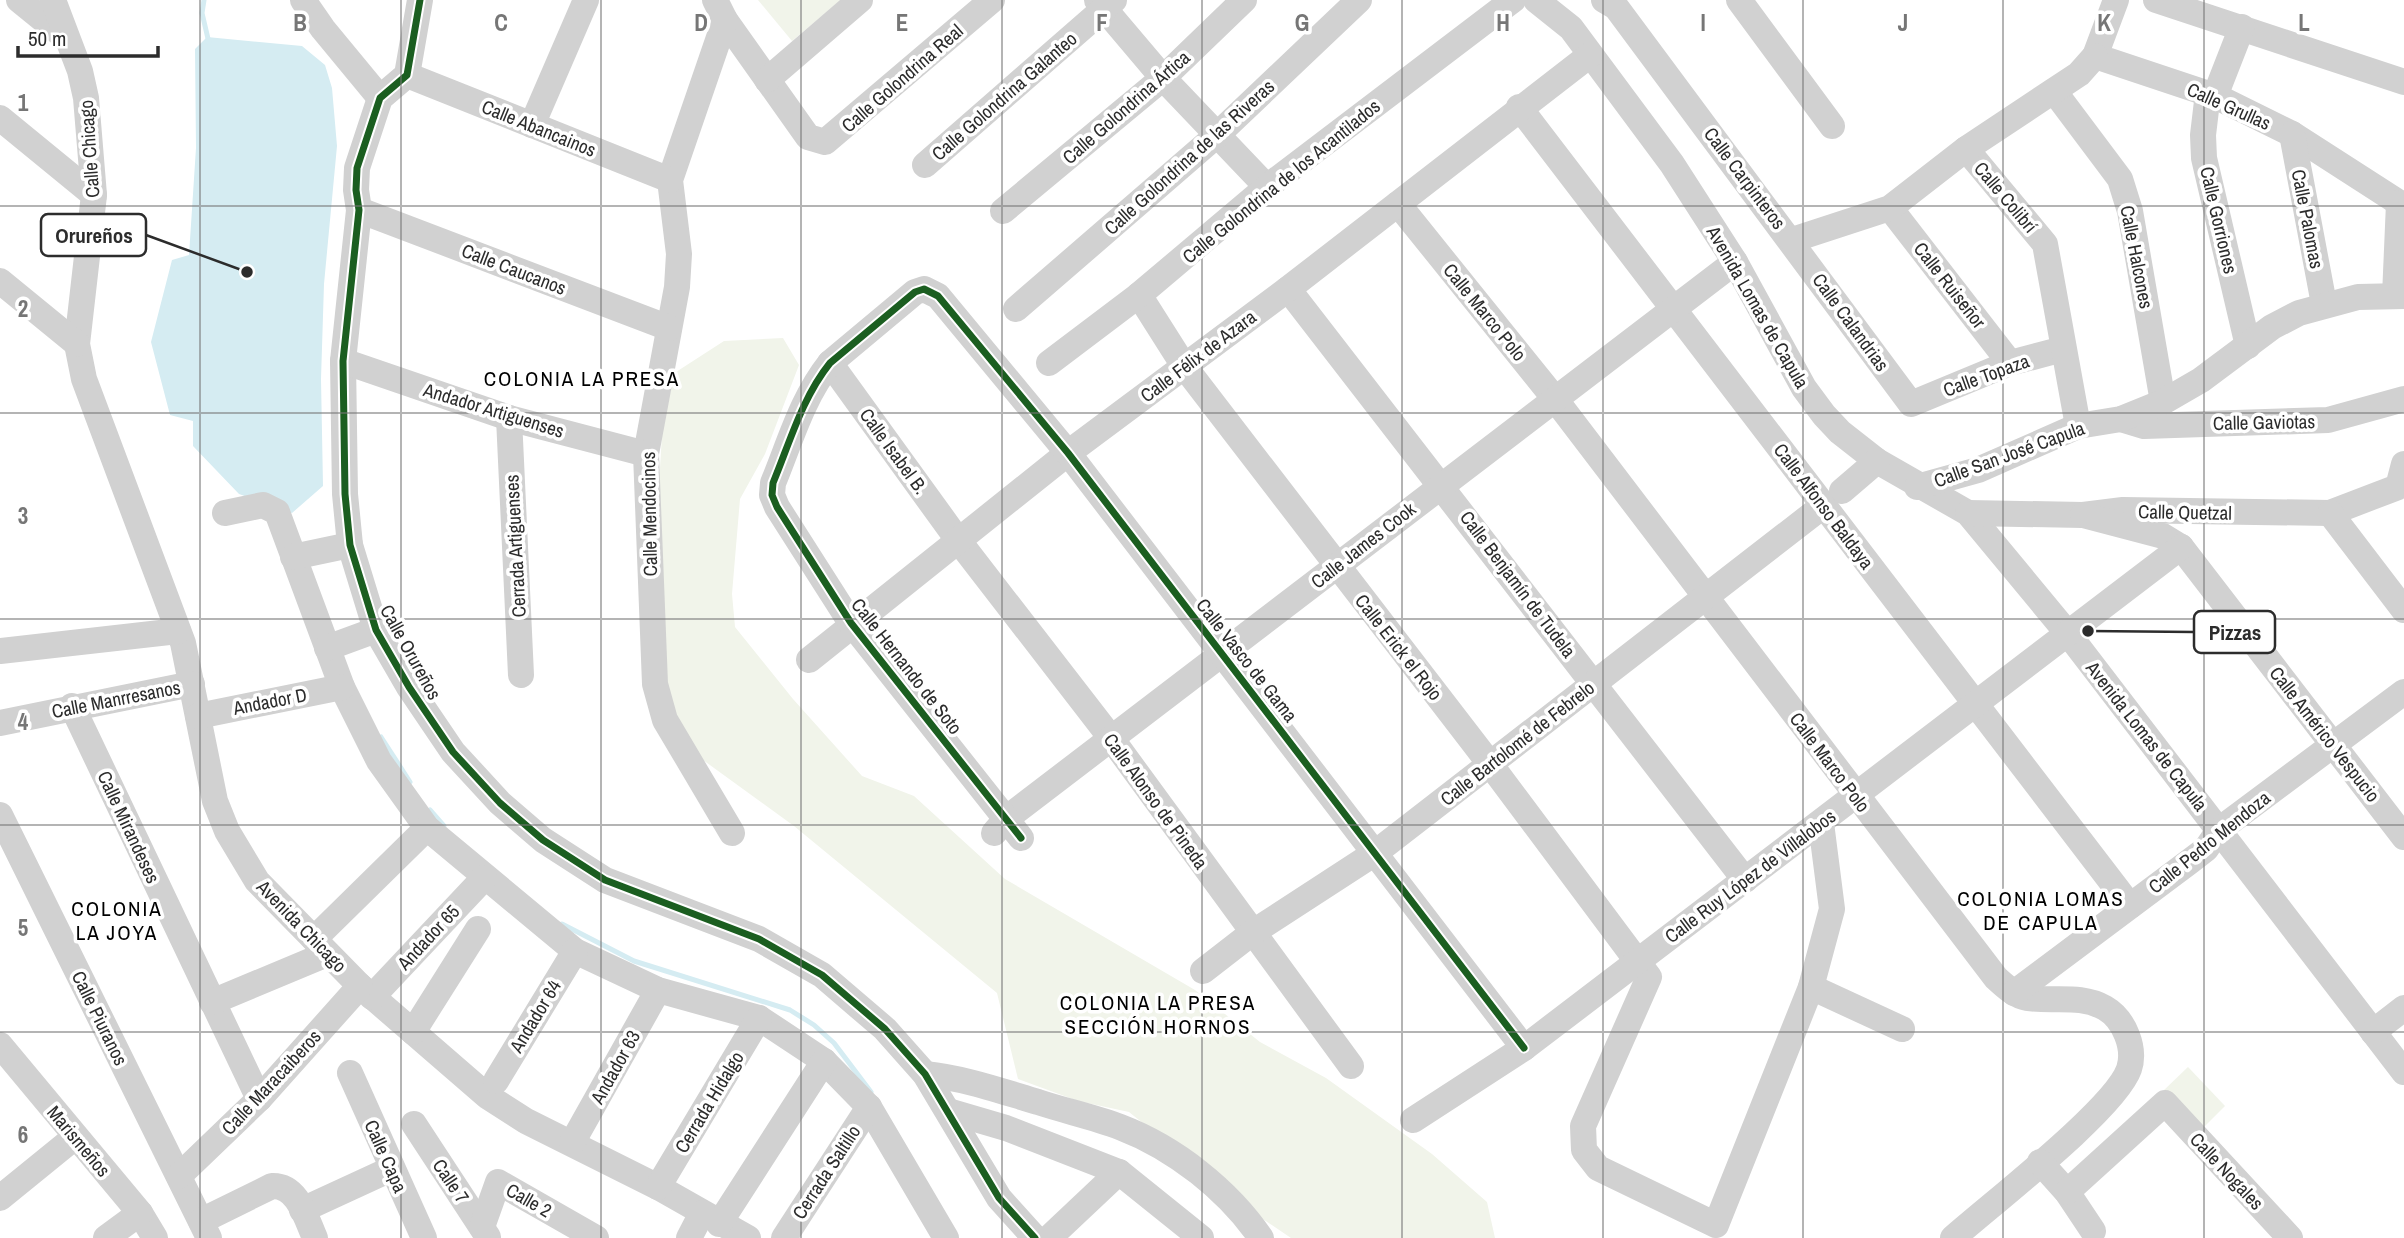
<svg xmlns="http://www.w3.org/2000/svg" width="2404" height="1238" font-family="'Archivo Narrow',sans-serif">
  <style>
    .green { fill: #f1f4ea }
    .water { fill: #d5ecf2 }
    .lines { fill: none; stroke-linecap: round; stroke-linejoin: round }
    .stream { stroke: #d5ecf2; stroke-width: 5 }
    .minor { stroke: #d1d1d1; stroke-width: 26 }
    .cycleway-casing { stroke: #fff; stroke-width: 11 }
    .cycleway { stroke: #1b5e20; stroke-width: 7 }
    .grid { fill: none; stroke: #767676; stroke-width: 2; stroke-opacity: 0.55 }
    .labels { text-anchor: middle; stroke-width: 7; stroke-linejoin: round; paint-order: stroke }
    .street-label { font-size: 19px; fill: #2c2c2c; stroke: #fff }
    .neighbourhood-label { font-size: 21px; letter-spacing: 2px; fill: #000; stroke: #fff }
    .grid-label { font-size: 23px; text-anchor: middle; font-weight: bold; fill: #767676; stroke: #fff; stroke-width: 7; stroke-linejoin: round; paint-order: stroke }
    .leader { fill: none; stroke: #2c2c2c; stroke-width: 2.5 }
    .callout-dot { fill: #2c2c2c; stroke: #fff; stroke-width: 2.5 }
    .callout { fill: #fff; stroke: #2c2c2c; stroke-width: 2.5 }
    .callout-label { font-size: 21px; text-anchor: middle; font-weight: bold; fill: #2c2c2c }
  </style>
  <rect width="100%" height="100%" fill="#fff"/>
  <g class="green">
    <polygon points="758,0 841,0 792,41"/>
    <polygon points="783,338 799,365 765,454 740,499 732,594 735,627 793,699 862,776 914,796 1005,879 1195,990 1260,1042 1326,1078 1432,1154 1487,1202 1495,1238 1291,1238 1257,1215 1129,1112 1078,1101 1018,1079 997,993 794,826 703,760 667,708 658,501 663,418 676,372 724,341"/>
    <polygon points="2188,1067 2225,1106 2200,1131 2162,1092"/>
  </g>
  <polygon class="water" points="207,37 302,46 325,65 332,88 337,146 324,284 321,379 323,486 292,513 239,494 193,446 193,421 170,415 151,342 172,260 189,255 196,148 195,49"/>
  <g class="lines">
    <g class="stream">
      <polyline points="204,0 202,13 209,43"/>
      <polyline points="381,737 410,782"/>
      <polyline points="430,810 444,826"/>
      <polyline points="562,924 634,961 790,1010 814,1025 834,1043 871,1092"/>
    </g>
    <g class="minor">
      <polyline points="19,0 67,39"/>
      <polyline points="53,0 80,71 86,98 94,195 77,344 84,379 183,643 215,801 227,831 257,881 360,986 487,1096 526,1121 658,1187 748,1238"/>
      <polyline points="303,0 323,29 380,98"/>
      <polyline points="420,0 407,75 380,98 357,168 356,190 359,210 343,361 345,494 350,545 376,630 409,687 453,752 500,803 543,840 605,880 759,939 822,975 885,1029 925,1074 999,1198 1035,1238"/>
      <polyline points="715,0 725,20 808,137 825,142 992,0"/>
      <polyline points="1097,0 1163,78 1267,187"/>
      <polyline points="1536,0 1571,28 1672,164 1735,262 1804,388 1824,415 1840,432 1877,461 1968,513 2069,635 2404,1072"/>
      <polyline points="1604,0 1616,7 1911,404 2010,363 2063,349"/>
      <polyline points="1739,0 1832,126"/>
      <polyline points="2116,0 2095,56 2215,96 2292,134 2404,206"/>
      <polyline points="2156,0 2404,82"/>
      <polyline points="725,20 670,180 679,254 677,287 646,454 655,684 665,720 732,833"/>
      <polyline points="407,75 670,180"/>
      <polyline points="767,80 860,0"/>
      <polyline points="2054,91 2120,179 2130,211 2163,402"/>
      <polyline points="2208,93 2203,135 2204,158 2248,346"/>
      <polyline points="2215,96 2242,27"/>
      <polyline points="1519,107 2130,906"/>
      <polyline points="0,118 94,195"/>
      <polyline points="532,125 586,0"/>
      <polyline points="2292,134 2324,304"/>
      <polyline points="1966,149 2045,244 2078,426"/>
      <polyline points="925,165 1114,0"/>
      <path d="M1398 204 1555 399 1996 978C2005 986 2015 996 2027 998 2054 1002 2080 994 2105 1008 2124 1019 2136 1048 2129 1069 2115 1109 1990 1205 1953 1238"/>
      <polyline points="1890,208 2010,363"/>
      <polyline points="359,210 669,328"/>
      <polyline points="1003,211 1163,78 1244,0"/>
      <polyline points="1792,240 1890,208 1966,149 2079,74 2095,56"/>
      <polyline points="0,281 77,344"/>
      <polyline points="1288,289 1745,880"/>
      <polyline points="1139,295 1184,366 1490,764 1649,977 1583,1126 1584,1150 1598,1168 1716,1225 1811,987 1832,909 1821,823"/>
      <polyline points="2395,296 2399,203"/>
      <polyline points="1016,309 1217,135 1359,0"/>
      <polyline points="343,361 509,418 646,454"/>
      <polyline points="830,363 958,540 1111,738 1351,1066"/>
      <polyline points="1049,363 1139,295 1267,187 1513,0"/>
      <polyline points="509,418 521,675"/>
      <polyline points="2121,419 2144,426 2328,420 2404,399"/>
      <polyline points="1917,487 1978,470 2078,426 2121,419 2163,402 2201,380 2272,327 2299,313 2358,297 2404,296"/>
      <polyline points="1842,491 1877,461"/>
      <polyline points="225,513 263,505 277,512 342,687 379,761 427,828 575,951 658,990 759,1018 824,1061 869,1107 946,1238"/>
      <polyline points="1968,513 2083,515 2123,510 2330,513 2398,487 2404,464"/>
      <polyline points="2330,513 2404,610"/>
      <polyline points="2083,515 2163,536 2181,547 2404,837"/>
      <polyline points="293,557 350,545"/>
      <polyline points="327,648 376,630"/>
      <polyline points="0,651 178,631"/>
      <polyline points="809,660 1068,453 1288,289 1590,55"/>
      <polyline points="72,706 259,1099"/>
      <polyline points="198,716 342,687"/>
      <polyline points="0,723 192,684"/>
      <polyline points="0,815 209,1238"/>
      <polyline points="994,833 1007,818 1735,262"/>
      <path d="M1021 838 851 623 777 507 772 495 773 483C790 442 802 398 830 363L915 292 924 289 938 296 1068 453 1524 1048"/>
      <polyline points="314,939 427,828"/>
      <polyline points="1203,971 1252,933 1375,853 1823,506"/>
      <polyline points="1811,987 1902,1029"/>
      <polyline points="2014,993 2189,862 2206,849 2219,830 2404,692"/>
      <polyline points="372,997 484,878"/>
      <polyline points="212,1002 327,954"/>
      <polyline points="413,1032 478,929"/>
      <polyline points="2373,1032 2404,1008"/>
      <polyline points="0,1045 140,1213 155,1238"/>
      <polyline points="350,1073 424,1238"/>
      <path d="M925 1074C964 1078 1001 1091 1038 1102 1065 1111 1094 1117 1120 1127 1175 1148 1228 1190 1261 1238"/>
      <polyline points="496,1081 575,951"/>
      <polyline points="948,1111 1006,1128 1119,1172 1201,1238"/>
      <polyline points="1413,1120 1524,1048 2181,547"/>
      <polyline points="414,1124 488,1237"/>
      <polyline points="572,1143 658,990"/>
      <polyline points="2040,1162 2067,1192 2093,1231"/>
      <polyline points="179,1176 259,1099 360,986"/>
      <polyline points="658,1187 759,1018"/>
      <polyline points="2067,1192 2165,1103 2290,1238"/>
      <polyline points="0,1198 75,1137"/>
      <polyline points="302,1210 391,1169"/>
      <path d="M201 1221 272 1186C298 1185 306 1218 315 1238"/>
      <polyline points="719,1224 824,1061"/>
      <polyline points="482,1227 498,1182 596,1238"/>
      <polyline points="106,1238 140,1213"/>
      <polyline points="689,1238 702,1213"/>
      <polyline points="784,1238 869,1107"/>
      <polyline points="1049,1238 1119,1172"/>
    </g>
    <defs>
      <g id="cycleway">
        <polyline points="420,0 407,75 380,98 357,168 356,190 359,210 343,361 345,494 350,545 376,630 409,687 453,752 500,803 543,840 605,880 759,939 822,975 885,1029 925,1074 999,1198 1035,1238"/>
        <path d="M1021 838 851 623 777 507 772 495 773 483C790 442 802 398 830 363L915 292 924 289 938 296 1068 453 1524 1048"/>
      </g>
    </defs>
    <use href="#cycleway" class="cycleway-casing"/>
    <use href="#cycleway" class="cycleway"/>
  </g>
  <path class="grid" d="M200 0V1238M401 0V1238M601 0V1238M801 0V1238M1002 0V1238M1202 0V1238M1402 0V1238M1603 0V1238M1803 0V1238M2003 0V1238M2204 0V1238M0 206H2404M0 413H2404M0 619H2404M0 825H2404M0 1032H2404"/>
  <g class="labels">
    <g class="street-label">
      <text transform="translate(902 78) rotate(-41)" y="7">Calle Golondrina Real</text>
      <text transform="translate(1004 96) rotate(-41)" y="7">Calle Golondrina Galanteo</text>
      <text transform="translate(2229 106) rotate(24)" y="7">Calle Grullas</text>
      <text transform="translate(1126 107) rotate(-41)" y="7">Calle Golondrina Ártica</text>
      <text transform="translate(539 128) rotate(22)" y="7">Calle Abancainos</text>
      <text transform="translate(89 149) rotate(-94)" y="7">Calle Chicago</text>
      <text transform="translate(1189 157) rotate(-42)" y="7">Calle Golondrina de las Riveras</text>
      <text transform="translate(1745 178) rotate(53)" y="7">Calle Carpinteros</text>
      <text transform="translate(1281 181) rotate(-39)" y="7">Calle Golondrina de los Acantilados</text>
      <text transform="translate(2006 197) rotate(50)" y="7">Calle Colibrí</text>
      <text transform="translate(2308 219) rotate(79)" y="7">Calle Palomas</text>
      <text transform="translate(2219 220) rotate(77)" y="7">Calle Gorriones</text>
      <text transform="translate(2137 257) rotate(79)" y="7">Calle Halcones</text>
      <text transform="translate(514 269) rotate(21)" y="7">Calle Caucanos</text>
      <text transform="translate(1950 285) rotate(52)" y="7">Calle Ruiseñor</text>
      <text transform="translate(1758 307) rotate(60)" y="7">Avenida Lomas de Capula</text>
      <text transform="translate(1485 312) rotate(51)" y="7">Calle Marco Polo</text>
      <text transform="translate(1851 322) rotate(54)" y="7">Calle Calandrias</text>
      <text transform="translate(1198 356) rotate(-37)" y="7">Calle Félix de Azara</text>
      <text transform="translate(1986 375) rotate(-20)" y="7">Calle Topaza</text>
      <text transform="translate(494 410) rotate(17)" y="7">Andador Artiguenses</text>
      <text transform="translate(2264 422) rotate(-1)" y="7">Calle Gaviotas</text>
      <text transform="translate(894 451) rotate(54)" y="7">Calle Isabel B.</text>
      <text transform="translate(2009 454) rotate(-20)" y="7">Calle San José Capula</text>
      <text transform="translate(1824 506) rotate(53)" y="7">Calle Alfonso Baldaya</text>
      <text transform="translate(2185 512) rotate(1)" y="7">Calle Quetzal</text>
      <text transform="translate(649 514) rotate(-91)" y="7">Calle Mendocinos</text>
      <text transform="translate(1363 545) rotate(-38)" y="7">Calle James Cook</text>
      <text transform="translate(515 546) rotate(-93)" y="7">Cerrada Artiguenses</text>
      <text transform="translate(1518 584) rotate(53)" y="7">Calle Benjamín de Tudela</text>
      <text transform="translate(1399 647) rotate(52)" y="7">Calle Erick el Rojo</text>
      <text transform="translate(411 652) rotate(61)" y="7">Calle Orureños</text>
      <text transform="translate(1247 660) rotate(52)" y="7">Calle Vasco de Gama</text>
      <text transform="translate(907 666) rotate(52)" y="7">Calle Hernando de Soto</text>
      <text transform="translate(116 699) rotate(-11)" y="7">Calle Manrresanos</text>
      <text transform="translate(270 701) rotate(-11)" y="7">Andador D</text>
      <text transform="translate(2325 734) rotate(52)" y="7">Calle Américo Vespucio</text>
      <text transform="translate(2147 736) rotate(52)" y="7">Avenida Lomas de Capula</text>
      <text transform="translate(1517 743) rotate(-38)" y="7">Calle Bartolomé de Febrelo</text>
      <text transform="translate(1830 762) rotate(53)" y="7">Calle Marco Polo</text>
      <text transform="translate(1156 801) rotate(54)" y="7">Calle Alonso de Pineda</text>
      <text transform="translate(129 827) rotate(65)" y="7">Calle Mirandeses</text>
      <text transform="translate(2209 842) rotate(-39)" y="7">Calle Pedro Mendoza</text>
      <text transform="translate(1750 876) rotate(-37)" y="7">Calle Ruy López de Villalobos</text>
      <text transform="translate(302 926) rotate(46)" y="7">Avenida Chicago</text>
      <text transform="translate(428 937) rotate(-47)" y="7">Andador 65</text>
      <text transform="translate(535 1016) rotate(-59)" y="7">Andador 64</text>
      <text transform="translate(100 1018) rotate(64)" y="7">Calle Piuranos</text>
      <text transform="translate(615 1067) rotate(-61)" y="7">Andador 63</text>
      <text transform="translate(271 1082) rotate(-47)" y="7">Calle Maracaiberos</text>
      <text transform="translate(709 1102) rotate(-59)" y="7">Cerrada Hidalgo</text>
      <text transform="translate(79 1141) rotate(50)" y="7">Marismeños</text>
      <text transform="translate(386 1156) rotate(66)" y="7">Calle Capa</text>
      <text transform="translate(2227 1171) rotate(47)" y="7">Calle Nogales</text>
      <text transform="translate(826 1172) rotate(-57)" y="7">Cerrada Saltillo</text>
      <text transform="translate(451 1181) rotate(56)" y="7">Calle 7</text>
      <text transform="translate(529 1200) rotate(30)" y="7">Calle 2</text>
    </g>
    <g class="neighbourhood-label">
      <text x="582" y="386">COLONIA LA PRESA</text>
      <text x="2041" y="906">COLONIA LOMAS<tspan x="2041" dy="24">DE CAPULA</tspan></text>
      <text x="117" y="916">COLONIA<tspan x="117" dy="24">LA JOYA</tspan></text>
      <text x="1158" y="1010">COLONIA LA PRESA<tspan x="1158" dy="24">SECCIÓN HORNOS</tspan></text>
    </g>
  </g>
  <g class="grid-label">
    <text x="300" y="31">B</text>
    <text x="501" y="31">C</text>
    <text x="701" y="31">D</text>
    <text x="902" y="31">E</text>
    <text x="1102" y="31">F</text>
    <text x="1302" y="31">G</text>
    <text x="1503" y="31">H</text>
    <text x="1703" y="31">I</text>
    <text x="1903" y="31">J</text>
    <text x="2104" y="31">K</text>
    <text x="2304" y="31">L</text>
    <text x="23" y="111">1</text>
    <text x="23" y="317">2</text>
    <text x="23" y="524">3</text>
    <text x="23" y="730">4</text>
    <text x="23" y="936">5</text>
    <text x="23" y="1143">6</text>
  </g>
  <path class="leader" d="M247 272L146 235M2088 631L2194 632"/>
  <g class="callout-dot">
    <circle cx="247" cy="272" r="7"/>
    <circle cx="2088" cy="631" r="7"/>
  </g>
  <g class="callout">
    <rect x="41" y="214" width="105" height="42" rx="7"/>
    <rect x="2194" y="611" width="81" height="42" rx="7"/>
  </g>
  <g class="callout-label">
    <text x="94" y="243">Orureños</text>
    <text x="2235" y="640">Pizzas</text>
  </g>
  <path d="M18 46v10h140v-10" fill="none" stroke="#2c2c2c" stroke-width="3.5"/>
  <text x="28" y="46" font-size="21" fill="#2c2c2c" stroke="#ffffff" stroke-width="5" paint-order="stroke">50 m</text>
</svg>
